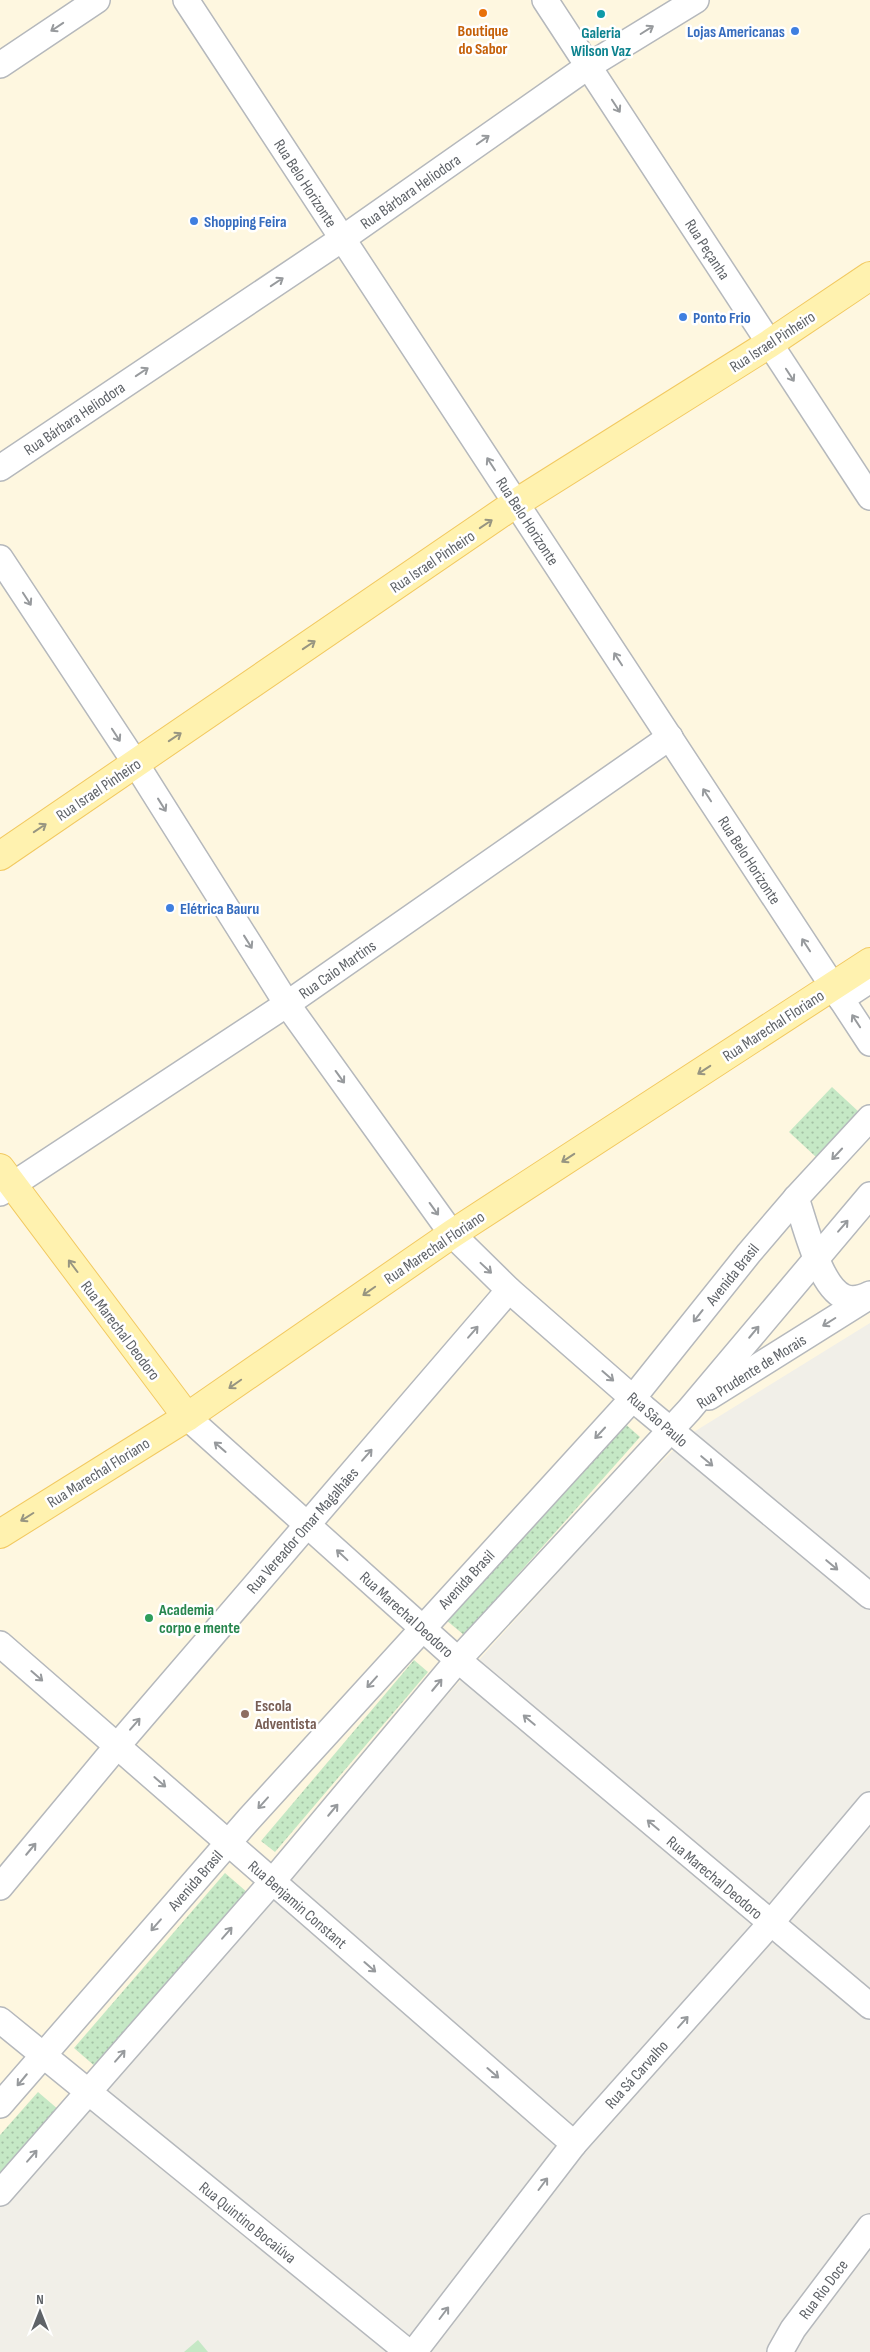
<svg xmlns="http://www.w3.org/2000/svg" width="870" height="2352" font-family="'Sofia Sans Condensed',sans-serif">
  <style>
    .commercial { fill: #fef7e0 }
    .grass { fill: url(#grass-dots) }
    .pitch { fill: #c5e8c5 }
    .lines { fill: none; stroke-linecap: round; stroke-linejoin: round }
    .minor-casing { stroke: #b5b8bc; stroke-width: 28 }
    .major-casing { stroke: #f2c960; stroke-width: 30 }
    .minor { stroke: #fff; stroke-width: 25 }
    .major { stroke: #fff2af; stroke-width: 28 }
    .oneway { stroke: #979a9d }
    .oneway2 { stroke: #979581 }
    .food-dot { fill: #e8710a; stroke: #fff; stroke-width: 2 }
    .culture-dot { fill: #0f9aa8; stroke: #fff; stroke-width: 2 }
    .shop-dot { fill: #3f7fe0; stroke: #fff; stroke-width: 2 }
    .leisure-dot { fill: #2e9e5b; stroke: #fff; stroke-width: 2 }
    .education-dot { fill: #8d6e63; stroke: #fff; stroke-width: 2 }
    .labels { text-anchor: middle; stroke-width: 5; stroke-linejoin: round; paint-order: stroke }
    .food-label { font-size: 16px; font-weight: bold; fill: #c56008; stroke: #fff }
    .shop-label { font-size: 16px; font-weight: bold; fill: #366cbe; stroke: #fff; text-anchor: start }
    .culture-label { font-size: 16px; font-weight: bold; fill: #0d838f; stroke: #fff }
    .street-label { font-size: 16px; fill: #5f6368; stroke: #fff }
    .leisure-label { font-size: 16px; font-weight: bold; fill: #27864d; stroke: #fff; text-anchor: start }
    .education-label { font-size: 16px; font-weight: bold; fill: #785e54; stroke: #fff; text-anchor: start }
  </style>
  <defs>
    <pattern id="grass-dots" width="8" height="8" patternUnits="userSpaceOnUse" patternTransform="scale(1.25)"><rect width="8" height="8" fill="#c5e8c5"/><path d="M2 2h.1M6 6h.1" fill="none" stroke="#a3c0a4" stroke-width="1.8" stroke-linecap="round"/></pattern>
  </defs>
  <rect width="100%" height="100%" fill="#f1efe8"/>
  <polygon class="commercial" points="0,0 870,0 870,1323 689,1435 628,1495 0,2191"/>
  <g class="grass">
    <polygon points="832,1087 859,1112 816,1157 789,1132"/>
    <polygon points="623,1422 640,1437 464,1635 446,1620"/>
    <polygon points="414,1660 428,1672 275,1852 261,1841"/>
    <polygon points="225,1873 248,1893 97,2068 74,2048"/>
    <polygon points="38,2092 59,2110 0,2177 0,2135"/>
  </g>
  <polygon class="pitch" points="198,2340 208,2352 184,2352"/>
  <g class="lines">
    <defs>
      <g id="minor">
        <polyline points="186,0 870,1043"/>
        <polyline points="545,0 870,497"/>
        <polyline points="0,65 97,0"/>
        <polyline points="0,468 342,239 590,65 696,0"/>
        <polyline points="0,558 136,764 287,1004 452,1234 509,1290 644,1408 870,1596"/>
        <polyline points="841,999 870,980"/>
        <polyline points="0,1193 287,1004 670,737"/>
        <path d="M796 1198C805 1223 819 1286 844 1297 853 1301 862 1298 870 1294"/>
        <polyline points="709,1397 870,1296"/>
        <polyline points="187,1417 458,1660 870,2006"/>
        <polyline points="0,1644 574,2144"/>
        <polyline points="0,1887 118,1745 509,1290"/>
        <polyline points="0,2020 408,2352"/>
        <polyline points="0,2105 249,1819 633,1398 749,1253 796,1198 870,1118"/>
        <polyline points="0,2193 272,1882 458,1660 689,1410 870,1195"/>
        <polyline points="414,2352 574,2144 770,1924 870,1805"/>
        <polyline points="780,2352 793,2329 870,2227"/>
      </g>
      <g id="major">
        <polyline points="0,856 516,503 769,344 870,276"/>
        <polyline points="0,1168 187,1417"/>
        <polyline points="0,1534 187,1417 452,1234 870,962"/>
      </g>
    </defs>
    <use href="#minor" class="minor-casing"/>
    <use href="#major" class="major-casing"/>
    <use href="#minor" class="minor"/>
    <use href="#major" class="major"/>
  </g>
  <defs><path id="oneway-shaft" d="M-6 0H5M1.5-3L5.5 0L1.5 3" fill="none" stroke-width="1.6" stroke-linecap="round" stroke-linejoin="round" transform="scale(1.25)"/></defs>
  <g class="oneway">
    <use href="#oneway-shaft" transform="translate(57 27) rotate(146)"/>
    <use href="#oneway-shaft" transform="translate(647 30) rotate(-32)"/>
    <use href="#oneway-shaft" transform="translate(616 106) rotate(57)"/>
    <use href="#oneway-shaft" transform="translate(483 140) rotate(-35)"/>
    <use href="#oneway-shaft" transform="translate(277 282) rotate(-34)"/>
    <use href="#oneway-shaft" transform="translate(142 372) rotate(-34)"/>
    <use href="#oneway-shaft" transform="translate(790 375) rotate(57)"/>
    <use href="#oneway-shaft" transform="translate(491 464) rotate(-123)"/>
    <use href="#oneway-shaft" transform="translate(27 599) rotate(57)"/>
    <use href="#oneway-shaft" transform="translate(618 659) rotate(-123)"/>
    <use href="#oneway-shaft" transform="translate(116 735) rotate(57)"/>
    <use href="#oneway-shaft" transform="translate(707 795) rotate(-123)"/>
    <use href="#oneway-shaft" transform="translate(162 805) rotate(58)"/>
    <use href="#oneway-shaft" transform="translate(248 942) rotate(58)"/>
    <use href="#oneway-shaft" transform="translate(806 945) rotate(-123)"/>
    <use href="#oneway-shaft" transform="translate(856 1021) rotate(-123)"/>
    <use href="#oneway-shaft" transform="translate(340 1077) rotate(54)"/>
    <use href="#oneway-shaft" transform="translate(837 1154) rotate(133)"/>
    <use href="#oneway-shaft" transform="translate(434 1209) rotate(54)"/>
    <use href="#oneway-shaft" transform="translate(843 1226) rotate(-49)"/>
    <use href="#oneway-shaft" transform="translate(486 1268) rotate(43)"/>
    <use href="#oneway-shaft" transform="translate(698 1316) rotate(128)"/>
    <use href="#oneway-shaft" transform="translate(829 1322) rotate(148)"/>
    <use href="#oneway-shaft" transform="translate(473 1332) rotate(-49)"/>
    <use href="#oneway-shaft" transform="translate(754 1332) rotate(-50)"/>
    <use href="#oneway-shaft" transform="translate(608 1376) rotate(41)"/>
    <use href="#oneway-shaft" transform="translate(600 1433) rotate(133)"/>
    <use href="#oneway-shaft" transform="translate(220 1447) rotate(-139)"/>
    <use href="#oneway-shaft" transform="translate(367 1455) rotate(-49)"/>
    <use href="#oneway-shaft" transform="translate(707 1461) rotate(40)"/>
    <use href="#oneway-shaft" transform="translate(342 1555) rotate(-137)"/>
    <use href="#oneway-shaft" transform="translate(832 1565) rotate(40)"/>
    <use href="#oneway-shaft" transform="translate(37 1676) rotate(41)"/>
    <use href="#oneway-shaft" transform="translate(372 1682) rotate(132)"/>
    <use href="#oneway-shaft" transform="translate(437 1685) rotate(-50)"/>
    <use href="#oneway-shaft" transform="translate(529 1720) rotate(-140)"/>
    <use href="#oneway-shaft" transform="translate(135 1724) rotate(-49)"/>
    <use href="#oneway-shaft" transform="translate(160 1782) rotate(41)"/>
    <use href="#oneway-shaft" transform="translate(263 1803) rotate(132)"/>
    <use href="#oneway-shaft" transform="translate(333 1810) rotate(-50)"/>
    <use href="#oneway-shaft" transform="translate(653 1825) rotate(-140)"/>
    <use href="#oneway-shaft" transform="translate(31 1849) rotate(-50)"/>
    <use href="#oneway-shaft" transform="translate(156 1925) rotate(131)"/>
    <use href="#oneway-shaft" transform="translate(227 1933) rotate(-49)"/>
    <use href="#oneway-shaft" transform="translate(370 1967) rotate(41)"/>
    <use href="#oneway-shaft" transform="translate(683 2022) rotate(-48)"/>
    <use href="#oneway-shaft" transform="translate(120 2056) rotate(-49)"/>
    <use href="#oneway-shaft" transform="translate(493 2073) rotate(41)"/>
    <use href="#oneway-shaft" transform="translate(22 2080) rotate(130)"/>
    <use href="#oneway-shaft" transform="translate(32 2156) rotate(-49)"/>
    <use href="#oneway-shaft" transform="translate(543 2184) rotate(-53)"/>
    <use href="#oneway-shaft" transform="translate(444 2313) rotate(-53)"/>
  </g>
  <g class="oneway2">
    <use href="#oneway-shaft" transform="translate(486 524) rotate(-34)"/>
    <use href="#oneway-shaft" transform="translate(309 645) rotate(-34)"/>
    <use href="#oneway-shaft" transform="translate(175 737) rotate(-34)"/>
    <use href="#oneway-shaft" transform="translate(40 828) rotate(-34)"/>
    <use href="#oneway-shaft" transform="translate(704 1070) rotate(147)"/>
    <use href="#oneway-shaft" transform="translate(568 1158) rotate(147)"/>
    <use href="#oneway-shaft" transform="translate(73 1266) rotate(-127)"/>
    <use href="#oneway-shaft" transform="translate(369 1291) rotate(145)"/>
    <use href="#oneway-shaft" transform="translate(235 1384) rotate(145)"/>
    <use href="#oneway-shaft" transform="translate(27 1517) rotate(148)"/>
  </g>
  <circle class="food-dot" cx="483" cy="13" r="5"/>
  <circle class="culture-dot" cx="601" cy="14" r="5"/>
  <g class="shop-dot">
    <circle cx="795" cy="31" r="5"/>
    <circle cx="194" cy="221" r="5"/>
    <circle cx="683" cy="317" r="5"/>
    <circle cx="170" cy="908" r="5"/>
  </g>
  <circle class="leisure-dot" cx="149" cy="1618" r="5"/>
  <circle class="education-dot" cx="245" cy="1714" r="5"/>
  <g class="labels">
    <g class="food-label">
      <text x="483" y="36">Boutique<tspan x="483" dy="18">do Sabor</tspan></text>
    </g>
    <g class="shop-label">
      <text x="785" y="37" text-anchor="end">Lojas Americanas</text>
      <text x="204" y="227">Shopping Feira</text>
      <text x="693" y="323">Ponto Frio</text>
      <text x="180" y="914">Elétrica Bauru</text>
    </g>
    <g class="culture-label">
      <text x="601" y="38">Galeria<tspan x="601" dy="18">Wilson Vaz</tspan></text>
    </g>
    <g class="street-label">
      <text transform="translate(306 183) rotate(57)" y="6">Rua Belo Horizonte</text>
      <text transform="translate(410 191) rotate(-35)" y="6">Rua Bárbara Heliodora</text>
      <text transform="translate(708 249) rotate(57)" y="6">Rua Peçanha</text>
      <text transform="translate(772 341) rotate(-33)" y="6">Rua Israel Pinheiro</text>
      <text transform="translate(74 418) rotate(-34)" y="6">Rua Bárbara Heliodora</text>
      <text transform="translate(528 521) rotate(57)" y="6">Rua Belo Horizonte</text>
      <text transform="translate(432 561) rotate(-34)" y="6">Rua Israel Pinheiro</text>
      <text transform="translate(98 789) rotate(-34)" y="6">Rua Israel Pinheiro</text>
      <text transform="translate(750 860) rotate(57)" y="6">Rua Belo Horizonte</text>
      <text transform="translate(337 969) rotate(-35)" y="6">Rua Caio Martins</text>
      <text transform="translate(773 1025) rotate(-33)" y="6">Rua Marechal Floriano</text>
      <text transform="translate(434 1247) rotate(-34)" y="6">Rua Marechal Floriano</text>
      <text transform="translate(732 1274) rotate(-51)" y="6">Avenida Brasil</text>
      <text transform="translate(121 1330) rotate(53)" y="6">Rua Marechal Deodoro</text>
      <text transform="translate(751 1371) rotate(-32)" y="6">Rua Prudente de Morais</text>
      <text transform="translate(658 1419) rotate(41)" y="6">Rua São Paulo</text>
      <text transform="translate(98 1472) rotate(-32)" y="6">Rua Marechal Floriano</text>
      <text transform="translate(302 1530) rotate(-49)" y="6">Rua Vereador Omar Magalhães</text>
      <text transform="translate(466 1579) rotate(-47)" y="6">Avenida Brasil</text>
      <text transform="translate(407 1614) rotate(42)" y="6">Rua Marechal Deodoro</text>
      <text transform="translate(715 1877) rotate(40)" y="6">Rua Marechal Deodoro</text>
      <text transform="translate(195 1880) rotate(-49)" y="6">Avenida Brasil</text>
      <text transform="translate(298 1904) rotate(41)" y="6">Rua Benjamin Constant</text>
      <text transform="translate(636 2074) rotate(-48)" y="6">Rua Sá Carvalho</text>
      <text transform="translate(248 2222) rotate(39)" y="6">Rua Quintino Bocaiúva</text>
      <text transform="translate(823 2289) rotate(-53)" y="6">Rua Rio Doce</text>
    </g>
    <g class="leisure-label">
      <text x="159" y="1615">Academia<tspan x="159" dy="18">corpo e mente</tspan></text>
    </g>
    <g class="education-label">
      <text x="255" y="1711">Escola<tspan x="255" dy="18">Adventista</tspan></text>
    </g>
  </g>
  <g transform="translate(40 2312)" stroke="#ffffff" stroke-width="4" paint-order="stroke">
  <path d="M0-4L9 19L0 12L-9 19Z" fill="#5f6368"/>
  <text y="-8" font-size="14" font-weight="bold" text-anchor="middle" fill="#5f6368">N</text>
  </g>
</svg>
